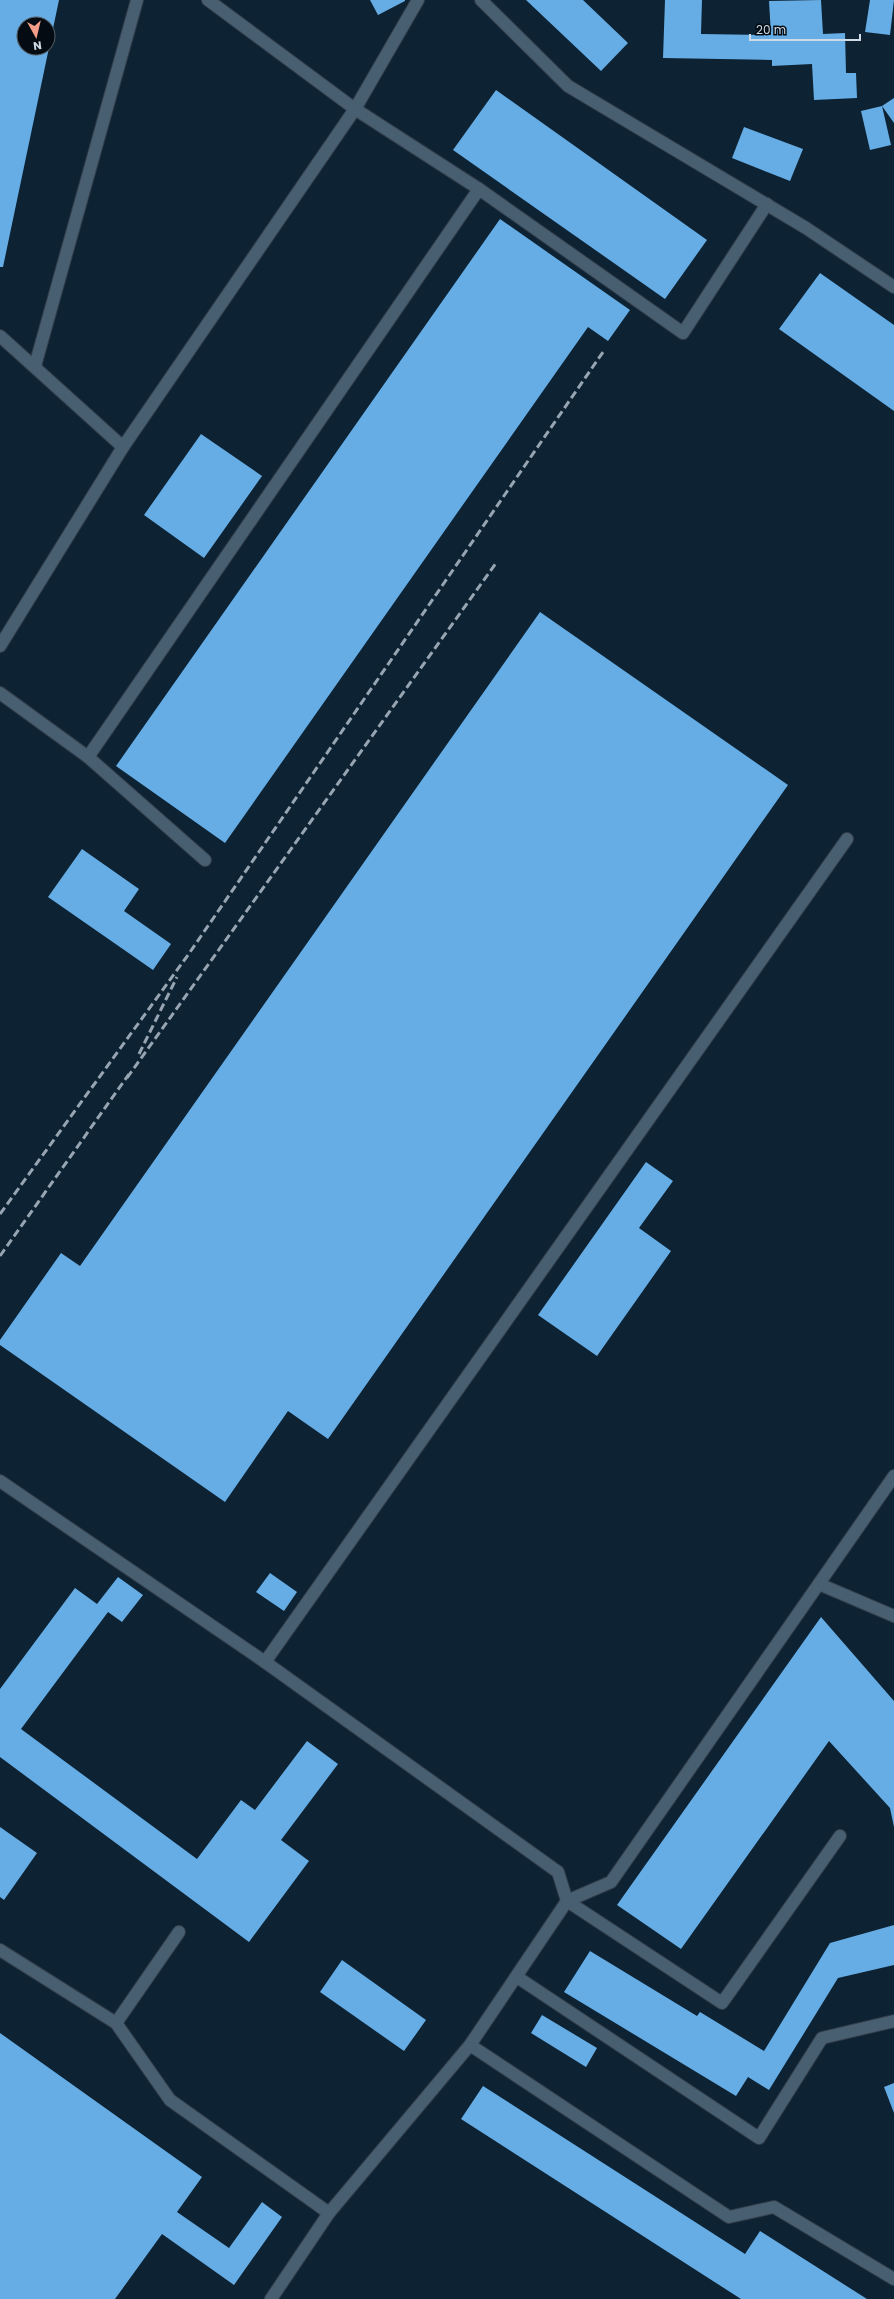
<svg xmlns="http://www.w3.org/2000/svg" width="894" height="2299" font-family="Poppins,sans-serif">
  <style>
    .building { fill: #66ade5; fill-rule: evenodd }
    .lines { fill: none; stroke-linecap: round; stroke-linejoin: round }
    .minor-casing { stroke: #313d4a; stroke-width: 14 }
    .minor { stroke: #485f72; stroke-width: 12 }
    .rail { stroke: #96a5b1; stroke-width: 3; stroke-dasharray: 8 4; stroke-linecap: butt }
  </style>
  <rect width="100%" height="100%" fill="#0d2232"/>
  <g class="building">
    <path d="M0 0H59L3 267H0ZM24 24H48V48H24Z"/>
    <polygon points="370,0 405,0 405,1 378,15"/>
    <polygon points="526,0 583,0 628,43 601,71"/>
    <polygon points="665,0 702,0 701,34 771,35 769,1 821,0 823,34 845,33 846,73 856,73 857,98 814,100 812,64 772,66 772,60 663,58"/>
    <polygon points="870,0 894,0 890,35 865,32"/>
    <polygon points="496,90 707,240 665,299 453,150"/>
    <polygon points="894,98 894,123 882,106 891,145 870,150 861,111 882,106"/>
    <polygon points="744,127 803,149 790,181 732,158"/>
    <polygon points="500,219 630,310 608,341 588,327 225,843 116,766"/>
    <polygon points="820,273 894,325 894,411 779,329"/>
    <polygon points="201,434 262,476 204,558 144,515"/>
    <polygon points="540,612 788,785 328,1439 288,1411 225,1502 0,1345 0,1340 61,1253 80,1266"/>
    <polygon points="82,849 139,889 124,911 171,944 153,970 48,897"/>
    <polygon points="646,1162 673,1181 639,1228 671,1251 597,1356 538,1315"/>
    <polygon points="270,1573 297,1592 284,1611 256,1592"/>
    <polygon points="118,1577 143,1595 122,1622 108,1612 21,1729 197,1859 241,1800 255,1810 307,1741 338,1764 281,1840 309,1861 249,1942 0,1757 0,1689 75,1588 97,1604"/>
    <polygon points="821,1617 894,1701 894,1827 890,1808 829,1741 681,1949 617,1905"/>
    <polygon points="0,1827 37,1853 4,1900 0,1897"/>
    <polygon points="894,1925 894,1965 838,1978 769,2090 748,2077 736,2096 564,1992 590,1951 697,2016 700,2012 764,2051 830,1943"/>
    <polygon points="342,1960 426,2020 404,2051 320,1992"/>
    <polygon points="542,2015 597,2048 586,2067 531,2033"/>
    <polygon points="0,2033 202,2177 177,2212 229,2248 262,2202 282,2217 234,2285 162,2234 115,2299 0,2299"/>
    <polygon points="894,2083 894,2113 884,2087"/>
    <polygon points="483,2086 745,2254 760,2231 867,2299 741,2299 461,2119"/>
  </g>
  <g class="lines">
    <defs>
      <g id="minor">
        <polyline points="481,0 568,86 806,228 894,287"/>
        <polyline points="479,189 683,333 767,204"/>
        <polyline points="0,336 123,447"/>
        <polyline points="35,366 137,0"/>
        <polyline points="0,646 123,447 355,109 418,0"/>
        <polyline points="0,693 88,757 205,860"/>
        <polyline points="88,757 479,189 355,109 208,0"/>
        <polyline points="0,1481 265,1662"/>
        <polyline points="819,1584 894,1616"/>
        <polyline points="840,1836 722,2003 567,1901 558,1872 265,1662 847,839"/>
        <polyline points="0,1950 116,2023 170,2100 329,2213"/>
        <polyline points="517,1977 759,2138 822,2038 894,2021"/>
        <polyline points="116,2023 179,1932"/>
        <polyline points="470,2045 729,2217 774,2207 894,2279"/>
        <polyline points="271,2299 329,2213 470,2045 567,1901 611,1882 894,1476"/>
      </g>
    </defs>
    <use href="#minor" class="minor-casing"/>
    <use href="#minor" class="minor"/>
    <g class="rail">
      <polyline points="139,1054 177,977"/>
      <polyline points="127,1078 496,563"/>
      <polyline points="0,1214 188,955 603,352"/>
      <polyline points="0,1256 129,1074"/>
    </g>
  </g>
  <g transform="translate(36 36) rotate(172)"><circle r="19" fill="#040b12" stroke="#555e67"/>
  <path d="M0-3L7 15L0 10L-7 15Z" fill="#f49e89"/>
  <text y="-6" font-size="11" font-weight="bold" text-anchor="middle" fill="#cedbe6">N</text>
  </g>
  <path d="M750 34v6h110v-6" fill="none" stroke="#cedbe6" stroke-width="2"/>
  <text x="756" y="34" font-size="12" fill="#cedbe6" stroke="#040b12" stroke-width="3" paint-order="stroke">20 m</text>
</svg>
